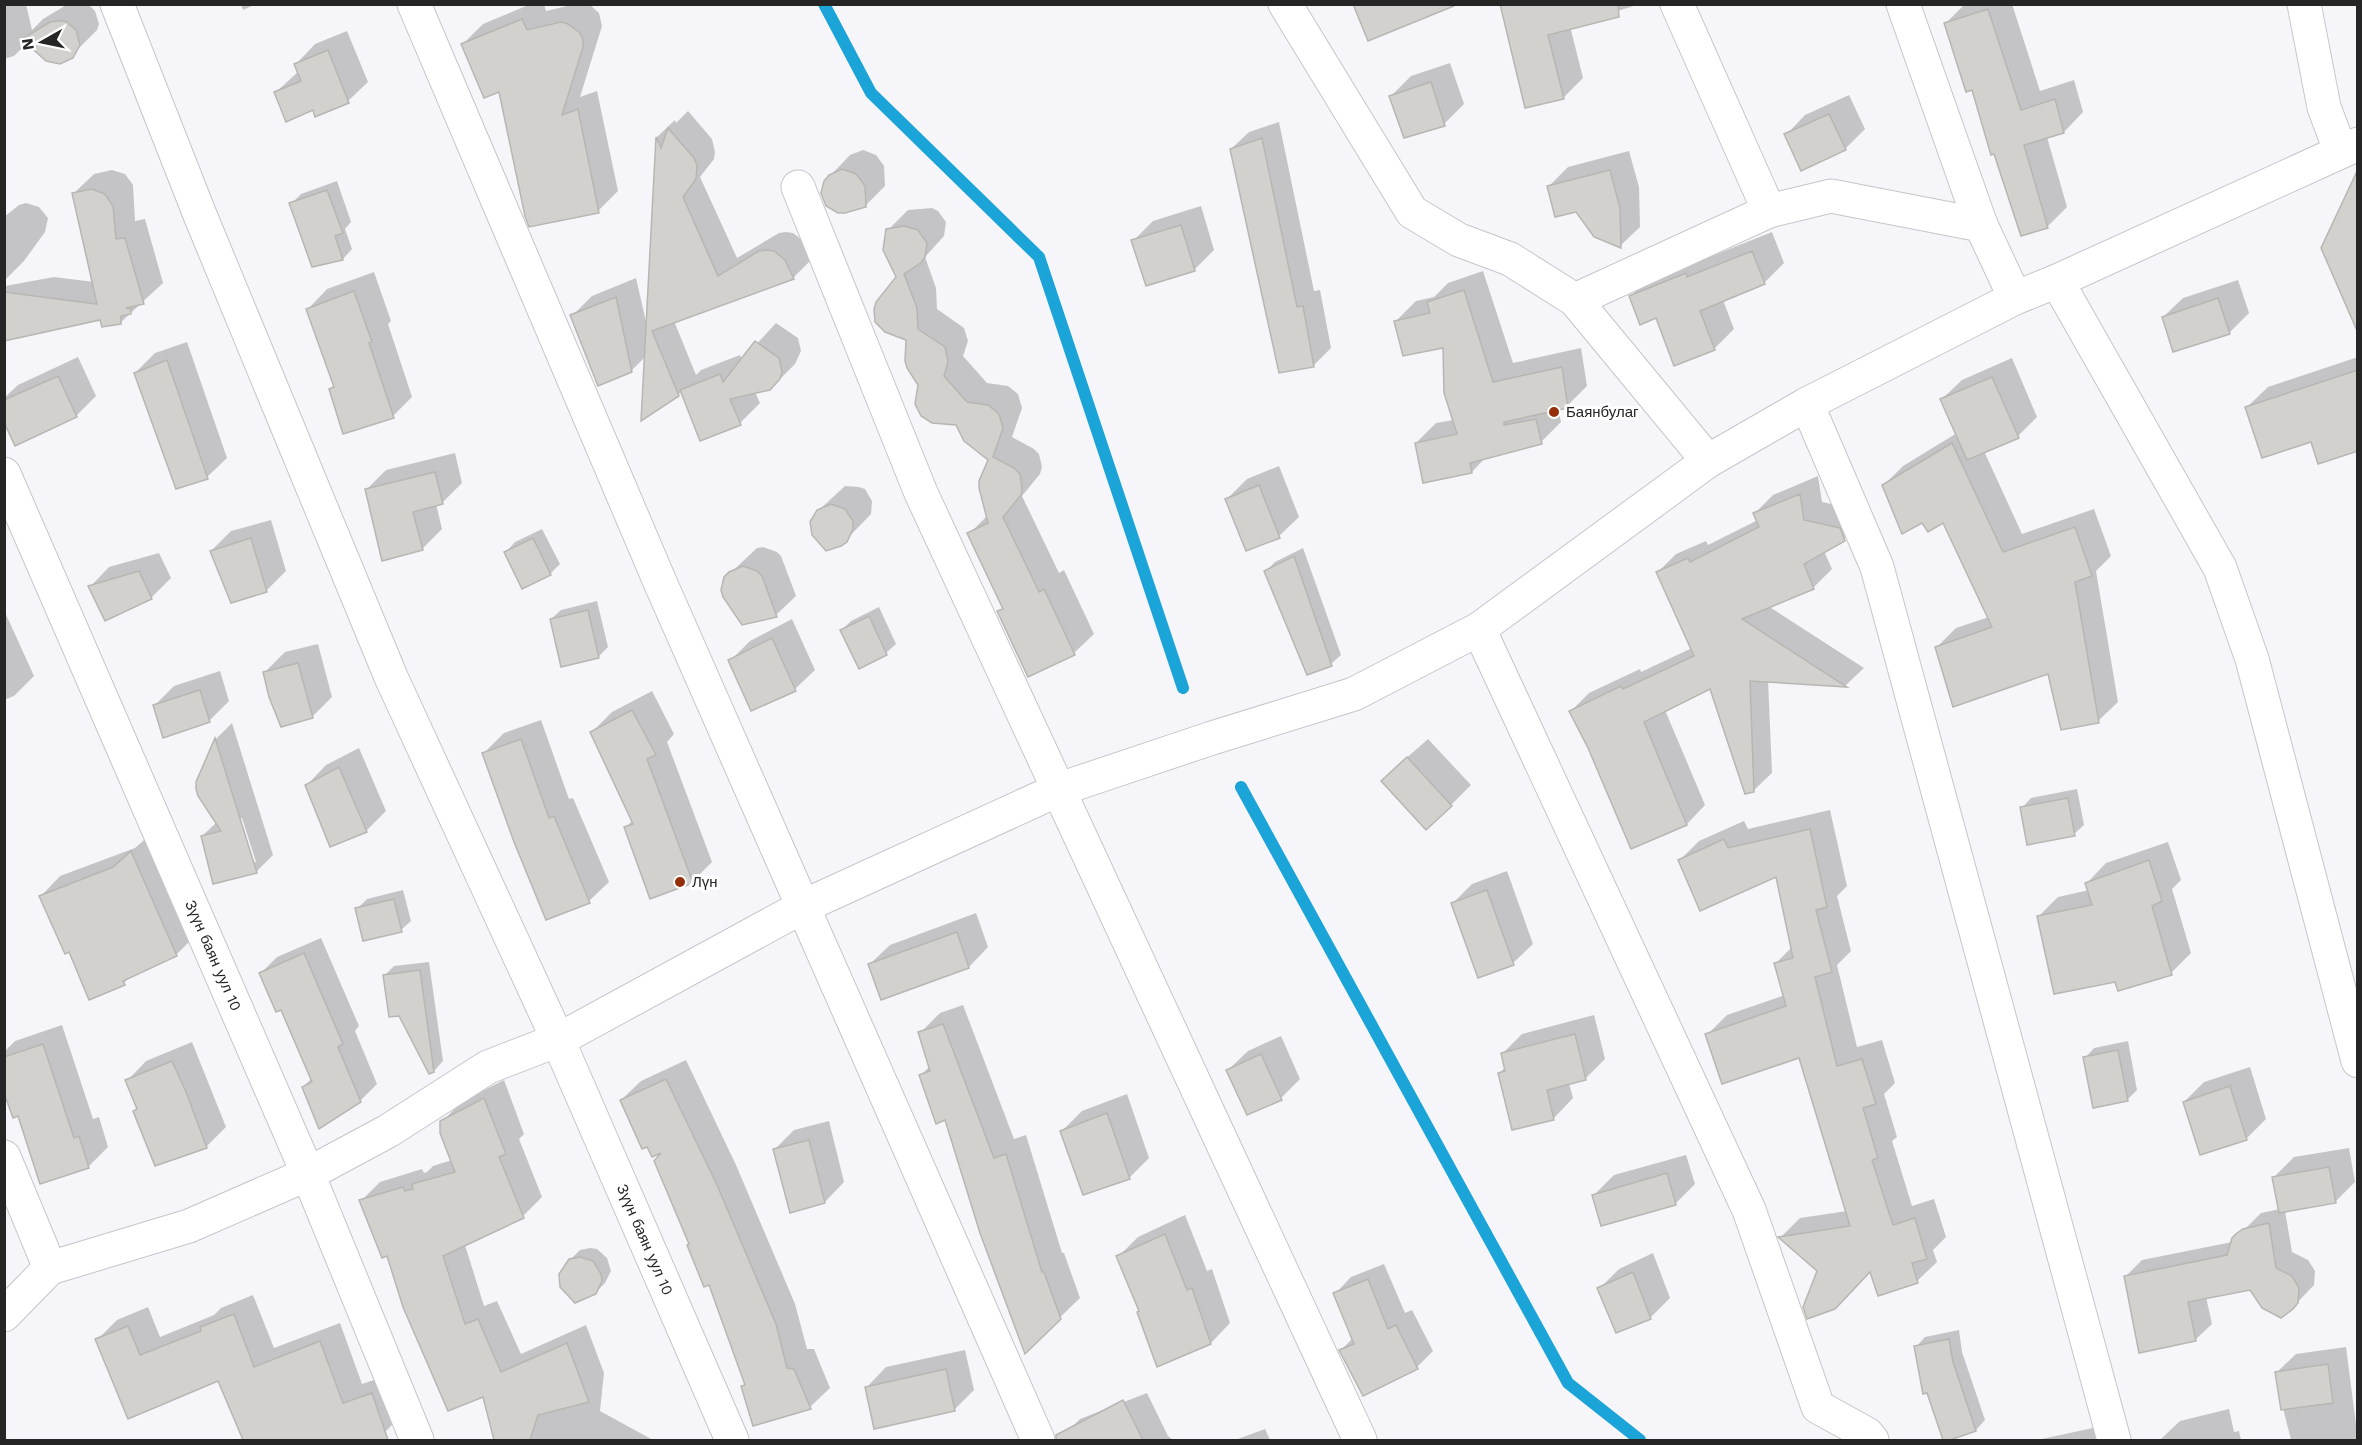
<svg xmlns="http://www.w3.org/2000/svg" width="2362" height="1445" font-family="'Work Sans',sans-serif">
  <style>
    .shadow { fill: #0003; fill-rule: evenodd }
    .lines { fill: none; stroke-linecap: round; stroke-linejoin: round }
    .stream { stroke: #1ba4d7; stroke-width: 12 }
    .building { fill: #d3d1cd; stroke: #b8b6b2; stroke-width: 1.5 }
    .minor-casing { stroke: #c6c5c9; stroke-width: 35 }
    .minor { stroke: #fff; stroke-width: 33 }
    .poi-dot { fill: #952f09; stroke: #fff; stroke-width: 2 }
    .labels { text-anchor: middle; stroke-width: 6; stroke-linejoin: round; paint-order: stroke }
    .poi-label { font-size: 15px; fill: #252526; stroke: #fff; text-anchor: start }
    .street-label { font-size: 15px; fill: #252526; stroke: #fff }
  </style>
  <rect width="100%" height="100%" fill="#f6f5f9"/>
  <g class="shadow">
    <polygon points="4,4 26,4 32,30 43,19 68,4 88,4 95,11 99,24 97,30 67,60 28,42 14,56 4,59"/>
    <polygon points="241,4 256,4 243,10"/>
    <polygon points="531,4 544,4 546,11 576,4 589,4 599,13 602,26 580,97 597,91 618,191 598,211 463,44 483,24"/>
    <polygon points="1501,4 1640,4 1570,26 1583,78 1563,98"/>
    <polygon points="1965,4 2012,4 2040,91 2074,80 2083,112 2064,132 2047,137 2067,207 2047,227 1973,88 1945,24"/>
    <polygon points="347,31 368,82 348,101 316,115 313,108 276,92 299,71 296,64 315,44"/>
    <polygon points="1450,63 1464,104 1444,124 1391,96 1411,76"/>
    <polygon points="1849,95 1865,129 1845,149 1786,135 1805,115"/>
    <polygon points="688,111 712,139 715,152 714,159 700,177 737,258 779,233 786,232 793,233 803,241 812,259 793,278 674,321 696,375 701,370 740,355 742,360 776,323 798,338 801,351 795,364 775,384 755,392 760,403 740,423 682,391 678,395 645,357 631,371 572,316 592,296 636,278 647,326 657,137 675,120 676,123"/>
    <polygon points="1279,122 1314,291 1320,290 1331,348 1314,365 1231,149 1249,132"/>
    <polygon points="863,150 876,155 884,166 885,186 865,206 830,176 850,155"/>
    <polygon points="1629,151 1639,187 1640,227 1620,246 1549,186 1568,167"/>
    <polygon points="112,170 125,174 133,185 135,221 145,219 163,283 120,323 102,319 4,339 5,286 54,277 94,282 74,193 94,174"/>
    <polygon points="337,181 351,222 345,229 352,249 343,259 291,204 301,194"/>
    <polygon points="26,203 39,207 48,218 45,232 24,261 5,280 4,217 19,205"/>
    <polygon points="1201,206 1214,250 1194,270 1133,241 1153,221"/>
    <polygon points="932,208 938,211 946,222 944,236 925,257 936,288 937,309 964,328 968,341 963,356 987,383 1008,386 1018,394 1022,408 1012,437 1034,449 1039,454 1042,467 1040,474 1022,496 1059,573 1064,570 1094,634 1074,653 999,612 1004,607 969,534 988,515 990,459 920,385 907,339 898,277 888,230 908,210"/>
    <polygon points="1772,232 1784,263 1764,283 1723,300 1734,329 1714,349 1656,316 1631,296 1651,276 1705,254 1707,258"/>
    <polygon points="1483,271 1513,363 1581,348 1587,386 1567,406 1558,408 1561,422 1541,442 1486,457 1472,472 1416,443 1436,423 1454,420 1444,346 1396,321 1416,301 1434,297 1448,283"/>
    <polygon points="374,272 391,321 388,324 412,397 393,416 330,389 335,385 308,309 327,289"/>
    <polygon points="2238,280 2249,313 2229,333 2163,317 2183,298"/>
    <polygon points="187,342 227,458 207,477 135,373 155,353"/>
    <polygon points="78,357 96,396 76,416 4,419 4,398 18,385"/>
    <polygon points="2358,357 2358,458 2356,450 2312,440 2246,408 2268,387"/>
    <polygon points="2012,358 2037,417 2018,436 1984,451 2022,534 2094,509 2111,556 2096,571 2118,702 2098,721 2049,672 1937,647 1956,628 1989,617 1943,520 1922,521 1884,485 1903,466 1957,433 1942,399 1962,380"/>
    <polygon points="455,453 462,483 442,503 436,504 442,529 422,549 366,490 386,470"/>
    <polygon points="1279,466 1299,517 1279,536 1247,549 1227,499 1247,479"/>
    <polygon points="1818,476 1822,502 1858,510 1863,521 1844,539 1824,551 1832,569 1813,588 1768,606 1864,668 1846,685 1768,680 1772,773 1753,791 1711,687 1665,710 1705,805 1687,824 1632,847 1590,747 1571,711 1589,693 1640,669 1641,672 1692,648 1658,572 1676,554 1706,541 1708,545 1758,520 1755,513 1773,495"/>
    <polygon points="845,486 859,487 865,489 872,501 871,514 841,545 819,510"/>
    <polygon points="271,520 286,571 266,591 211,551 231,531"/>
    <polygon points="542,529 560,564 550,574 506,552 515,542"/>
    <polygon points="763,547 777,552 781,556 796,596 776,615 725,578 757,548"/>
    <polygon points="1303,548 1341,655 1331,664 1266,571 1275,562"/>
    <polygon points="159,553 171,578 151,598 90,587 109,567"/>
    <polygon points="597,601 608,647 598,657 551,619 561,610"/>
    <polygon points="879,607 896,644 886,653 859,667 842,630 851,621"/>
    <polygon points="4,610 34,676 14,696 4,700"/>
    <polygon points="792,619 815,670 795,689 752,710 730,661 750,641"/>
    <polygon points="318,644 332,697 312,717 265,672 285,652"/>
    <polygon points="220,671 229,701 209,721 154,706 174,686"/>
    <polygon points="652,691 674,734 667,742 712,862 692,882 626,827 633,820 592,732 612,712"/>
    <polygon points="541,720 569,799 573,798 609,882 589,901 484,753 504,733"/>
    <path d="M232 723 273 855 256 872 202 836 217 822 198 783 216 739ZM242 818 256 862H252L239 819Z"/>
    <polygon points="1428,739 1471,785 1451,805 1403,761"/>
    <polygon points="359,748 386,811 366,831 307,785 326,765"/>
    <polygon points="2077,789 2084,825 2074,834 2022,808 2031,798"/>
    <polygon points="1830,810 1847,886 1837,896 1851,951 1837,965 1857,1047 1882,1040 1895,1083 1884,1094 1897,1137 1892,1141 1912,1206 1934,1199 1946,1237 1933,1250 1937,1262 1917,1281 1871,1270 1819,1271 1781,1237 1800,1218 1847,1211 1800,1056 1707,1035 1727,1015 1785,995 1776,963 1792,947 1777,874 1679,861 1699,841 1744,821 1748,829"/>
    <polygon points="152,833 196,935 176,955 132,975 124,983 70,950 41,896 60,876 135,848"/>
    <polygon points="2168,842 2181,880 2172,889 2191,953 2171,973 2038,917 2058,897 2089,890 2087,883 2106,863"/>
    <polygon points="1507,871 1533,944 1513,963 1479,976 1452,904 1472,884"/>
    <polygon points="403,890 411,921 401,930 357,909 367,899"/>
    <polygon points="976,913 988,947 969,967 870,964 890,945"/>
    <polygon points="321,938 359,1026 355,1031 377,1084 360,1101 320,1127 303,1087 312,1078 282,1008 261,973 277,957"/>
    <polygon points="429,962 443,1061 434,1071 384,976 394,966"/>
    <polygon points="963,1005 1014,1139 1026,1135 1062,1253 1064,1253 1080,1298 1025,1351 946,1118 921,1075 930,1066 920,1033 940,1013"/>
    <polygon points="1594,1015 1605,1059 1585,1079 1569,1083 1573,1098 1554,1118 1499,1073 1506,1067 1503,1053 1522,1034"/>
    <polygon points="62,1025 93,1119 99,1117 108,1147 88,1167 19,1114 4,1089 4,1052 15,1041"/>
    <polygon points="1281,1036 1300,1079 1281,1098 1228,1070 1248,1051"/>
    <polygon points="2128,1041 2137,1090 2128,1099 2094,1106 2085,1058 2094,1048"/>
    <polygon points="192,1042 226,1127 206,1147 134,1111 138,1108 127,1081 146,1061"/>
    <polygon points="686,1060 736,1165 795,1304 807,1349 814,1349 830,1388 810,1407 754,1424 746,1384 710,1283 690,1244 667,1148 621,1100 641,1081"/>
    <polygon points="2250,1067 2266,1119 2246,1139 2184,1102 2204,1082"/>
    <polygon points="504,1080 524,1134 519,1139 542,1197 523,1216 465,1245 484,1306 497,1301 521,1354 586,1325 604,1373 600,1411 653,1440 499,1440 494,1433 484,1395 388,1254 361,1201 380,1182 422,1169 424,1173 427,1172 433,1166 452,1160 442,1122 461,1102"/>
    <polygon points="1127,1094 1149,1158 1130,1177 1084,1193 1062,1131 1082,1111"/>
    <polygon points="829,1121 844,1182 825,1202 774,1150 794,1130"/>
    <polygon points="2349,1148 2355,1182 2335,1202 2285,1211 2292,1252 2308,1260 2315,1271 2314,1285 2292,1308 2251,1289 2206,1297 2212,1324 2195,1340 2126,1276 2142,1260 2232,1242 2261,1213 2280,1209 2274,1177 2294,1157"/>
    <polygon points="1686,1155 1695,1184 1675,1204 1594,1195 1614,1175"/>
    <polygon points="1185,1215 1207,1271 1212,1269 1230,1323 1211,1343 1141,1310 1118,1257 1138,1237"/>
    <polygon points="590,1248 597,1249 607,1258 611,1271 605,1283 595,1293 570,1260 580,1250"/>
    <polygon points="1653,1253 1670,1298 1650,1318 1599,1289 1619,1269"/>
    <polygon points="1384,1264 1405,1313 1412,1310 1433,1351 1417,1367 1341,1350 1353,1338 1335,1294 1351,1277"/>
    <polygon points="253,1295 274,1348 340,1323 362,1384 392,1374 405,1412 385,1432 364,1440 244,1440 219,1379 129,1417 97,1340 117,1320 148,1307 160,1337 214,1315 221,1308"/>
    <polygon points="1959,1330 1962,1352 1985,1420 1976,1430 1945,1440 1916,1347 1925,1337"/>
    <polygon points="2346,1347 2358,1440 2291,1440 2282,1404 2277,1372 2296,1354"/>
    <polygon points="965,1350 974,1390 954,1410 867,1387 886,1367"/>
    <polygon points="1147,1393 1168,1436 1173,1440 1064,1440 1062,1437 1080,1419"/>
    <polygon points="2229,1409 2234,1432 2239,1431 2241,1440 2160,1440 2180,1421"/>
    <polygon points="2093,1428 2096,1440 2037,1440"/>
    <polygon points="1265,1429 1270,1440 1235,1440"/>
  </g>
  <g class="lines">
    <g class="stream">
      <polyline points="824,4 871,93 1039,257 1183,688"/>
      <polyline points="1241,787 1568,1383 1640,1440"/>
    </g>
  </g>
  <g class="building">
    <polygon points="1353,4 1454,4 1454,6 1368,41"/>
    <polygon points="1500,4 1618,4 1619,17 1548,35 1564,99 1525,108"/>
    <polygon points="1988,9 2021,110 2055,99 2064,133 2024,145 2048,228 2021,236 1994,154 1991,155 1972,90 1966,92 1944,23"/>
    <polygon points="522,19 527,30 561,22 568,24 580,33 583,40 583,47 562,115 578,109 599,213 529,227 525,216 499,92 484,98 461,44"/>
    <polygon points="57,21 65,21 76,30 80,45 73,58 60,64 46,61 22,39 50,22"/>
    <polygon points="328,50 349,103 315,117 313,110 286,122 274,92 301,81 294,64"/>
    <polygon points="1431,82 1445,126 1404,138 1389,96"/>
    <polygon points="1829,114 1846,150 1801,171 1784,134"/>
    <polygon points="668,128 694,158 697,165 696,179 683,197 718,276 759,251 766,250 774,251 785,260 794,279 652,331 679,396 641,421 656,137 661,148"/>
    <polygon points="1262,138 1297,307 1303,306 1314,367 1279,373 1230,149"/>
    <polygon points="842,169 856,174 861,180 865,187 866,207 845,213 838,213 826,206 821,193 824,181 829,175"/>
    <polygon points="2358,169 2358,333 2321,248"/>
    <polygon points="1610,170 1620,208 1621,248 1594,237 1576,212 1555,217 1547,186"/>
    <polygon points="92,189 105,194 113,206 116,239 125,238 144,304 126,308 131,309 131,314 121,316 121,324 102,327 100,320 4,341 4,292 97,304 72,193"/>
    <polygon points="327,190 343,233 335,236 343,260 312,267 289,203"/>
    <polygon points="1181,225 1195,271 1146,286 1131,240"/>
    <polygon points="904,226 918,230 927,243 925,257 921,263 904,274 917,308 918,329 945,347 948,362 944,376 967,402 988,405 999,414 1003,428 993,457 1014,468 1020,474 1022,488 1021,495 1003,517 1039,592 1044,589 1075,655 1028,677 997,611 1003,609 967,533 988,523 979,488 979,481 988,460 964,441 956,425 932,423 921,416 915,404 918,385 907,368 905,361 906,340 885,332 875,322 874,309 876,302 896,277 883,250 886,229"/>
    <polygon points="1752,251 1765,284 1700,311 1715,350 1674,366 1656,318 1640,325 1629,296 1686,273 1687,277"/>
    <polygon points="1464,290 1493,382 1562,367 1568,408 1504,422 1504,425 1536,419 1542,444 1470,463 1472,473 1423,483 1415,443 1457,434 1444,393 1443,348 1403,356 1394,321 1430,313 1427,302"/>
    <polygon points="354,291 372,342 369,343 394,418 343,434 329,389 334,387 306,309"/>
    <polygon points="616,297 632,372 598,386 570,315"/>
    <polygon points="2218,298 2230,334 2173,352 2162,317"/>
    <polygon points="755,341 779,358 782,372 780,379 770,390 730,399 741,425 700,441 680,390 720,374 723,382"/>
    <polygon points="167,360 208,479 176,489 134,373"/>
    <polygon points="2358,370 2358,451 2318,464 2311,442 2262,458 2245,407"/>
    <polygon points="58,376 77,417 15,446 4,422 4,400"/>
    <polygon points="1992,377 2019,438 1967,460 1940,399"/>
    <polygon points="1952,443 2003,552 2075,527 2092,576 2075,582 2099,723 2061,730 2048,674 1953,707 1935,647 1992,627 1943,523 1928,532 1922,523 1902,534 1882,485"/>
    <polygon points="435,472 443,504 413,512 423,550 382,561 365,489"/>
    <polygon points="1259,485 1280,538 1246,551 1225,499"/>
    <polygon points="1800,494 1804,520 1840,528 1845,541 1804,564 1814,589 1742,619 1847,687 1750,681 1754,792 1745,794 1710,689 1644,722 1687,825 1631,849 1588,748 1569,711 1621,686 1623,689 1694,656 1656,572 1688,558 1690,562 1759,527 1753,513"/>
    <polygon points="831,504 845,509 853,521 853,529 847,542 841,546 826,551 812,535 810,522 817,510"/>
    <polygon points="251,538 267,592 231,603 210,551"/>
    <polygon points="533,538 551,575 522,589 504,552"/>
    <polygon points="1294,556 1332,666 1307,675 1264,571"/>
    <polygon points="743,566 757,571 762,576 777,617 742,625 723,597 721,590 724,577 729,572"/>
    <polygon points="139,571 152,599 105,621 88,586"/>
    <polygon points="588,610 599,658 561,667 550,619"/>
    <polygon points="869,616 887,655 859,669 840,630"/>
    <polygon points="772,638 796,691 751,711 728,660"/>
    <polygon points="298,663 313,718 281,727 269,697 263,672"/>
    <polygon points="200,690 210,722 163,738 153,705"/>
    <polygon points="632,710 656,755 647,759 693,883 650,899 624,827 633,824 590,732"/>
    <polygon points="215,738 257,873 213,884 201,836 221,831 198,796 196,789 196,782"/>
    <polygon points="521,739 549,818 554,816 590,903 546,920 514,842 482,753"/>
    <polygon points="1407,757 1452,806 1426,830 1381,781"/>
    <polygon points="339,767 367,832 330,847 305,785"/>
    <polygon points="2068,798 2075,836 2027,845 2020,807"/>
    <polygon points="1810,829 1827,907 1816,910 1832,972 1815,977 1837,1066 1862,1059 1876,1104 1863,1108 1878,1158 1872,1160 1893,1225 1915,1218 1927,1259 1912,1263 1918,1283 1878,1296 1870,1272 1835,1309 1807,1319 1803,1307 1817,1271 1778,1237 1850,1226 1799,1058 1722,1084 1705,1034 1786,1006 1774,963 1793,958 1776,877 1700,911 1678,860 1724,839 1728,848"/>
    <polygon points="131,851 177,956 123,981 125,985 89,1000 69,952 65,954 39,896 113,867"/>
    <polygon points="2149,860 2162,901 2152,906 2172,975 2118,991 2115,982 2054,994 2037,916 2092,905 2085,883"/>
    <polygon points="1487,890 1514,965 1478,978 1451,903"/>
    <polygon points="394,899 402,932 363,941 355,908"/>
    <polygon points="957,932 969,968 881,1000 868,964"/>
    <polygon points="304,953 343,1044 338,1047 361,1102 319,1129 302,1087 312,1082 281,1010 276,1012 259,973"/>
    <polygon points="420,970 434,1072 429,1074 399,1016 389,1017 383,975"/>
    <polygon points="943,1024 994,1158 1006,1154 1042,1272 1044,1272 1061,1319 1025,1354 980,1233 945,1120 936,1124 919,1075 930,1071 918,1032"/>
    <polygon points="1575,1034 1586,1080 1547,1090 1554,1120 1512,1130 1498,1073 1505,1071 1501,1053"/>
    <polygon points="43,1044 74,1138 79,1136 89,1168 40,1184 18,1116 13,1118 4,1093 4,1057"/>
    <polygon points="2118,1050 2128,1101 2093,1108 2083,1057"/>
    <polygon points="1261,1054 1282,1100 1247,1115 1226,1070"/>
    <polygon points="172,1061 186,1092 207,1148 155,1166 133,1111 137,1109 125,1080"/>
    <polygon points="666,1079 717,1185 776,1324 787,1368 794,1369 811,1409 753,1426 741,1386 745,1385 709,1285 704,1287 687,1245 689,1244 654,1161 661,1153 652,1157 647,1147 642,1149 620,1100"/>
    <polygon points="2230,1086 2247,1140 2200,1155 2183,1102"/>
    <polygon points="484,1098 506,1154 499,1157 524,1218 443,1256 465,1324 478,1319 501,1372 567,1343 589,1402 538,1415 530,1440 494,1440 483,1397 448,1411 403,1307 387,1256 382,1258 359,1200 403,1187 405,1191 413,1189 412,1184 455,1172 440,1133 440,1121"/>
    <polygon points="1107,1113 1130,1179 1083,1195 1060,1131"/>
    <polygon points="809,1140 825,1203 790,1213 773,1149"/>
    <polygon points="2329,1167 2336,1203 2279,1213 2272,1177"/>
    <polygon points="1667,1173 1676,1205 1601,1226 1592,1195"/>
    <polygon points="2269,1223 2276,1268 2292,1276 2299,1288 2298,1303 2293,1309 2281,1318 2262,1308 2250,1290 2188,1302 2196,1341 2139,1353 2124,1276 2227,1255 2232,1238 2237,1233 2243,1229"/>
    <polygon points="1165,1234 1187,1290 1192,1288 1211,1344 1157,1367 1137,1312 1139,1311 1116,1256"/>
    <polygon points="580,1257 593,1261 601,1274 602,1281 596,1294 575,1303 560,1287 559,1274 569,1259"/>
    <polygon points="1633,1272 1651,1319 1616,1333 1597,1288"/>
    <polygon points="1368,1279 1388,1329 1396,1325 1418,1369 1363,1396 1339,1350 1354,1344 1333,1293"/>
    <polygon points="234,1314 254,1367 320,1341 343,1403 372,1393 388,1440 243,1440 218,1381 128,1419 95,1339 128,1326 140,1355 201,1331 200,1327"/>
    <polygon points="1949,1339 1953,1362 1976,1431 1950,1440 1943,1440 1927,1393 1923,1394 1914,1346"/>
    <polygon points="2328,1364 2333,1403 2281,1410 2275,1372"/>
    <polygon points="946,1369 955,1411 874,1429 865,1387"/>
    <polygon points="1123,1400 1143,1440 1056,1440 1056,1435"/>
  </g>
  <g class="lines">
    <defs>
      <g id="minor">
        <path id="s1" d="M117 4 200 215 391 677 558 1040 732 1440"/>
        <polyline points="414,4 660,582 1038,1440"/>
        <polyline points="1285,4 1412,212 1459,240 1510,259 1575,300 1708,461"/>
        <polyline points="1677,4 1769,211"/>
        <polyline points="1903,4 1981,225"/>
        <polyline points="2304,4 2324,107 2340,150"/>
        <polyline points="798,187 921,493 1360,1440"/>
        <polyline points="2057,281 2220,568 2252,659 2358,1061"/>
        <polyline points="1575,300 1769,211 1831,196 1981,225 2015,298 2057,281 2358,144"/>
        <polyline points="1807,404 1877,567 2114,1440"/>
        <path id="s2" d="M4 474 308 1174 417 1440"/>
        <polyline points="1479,629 1749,1210 1818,1407 1867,1434 1872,1440"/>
        <polyline points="4,1157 50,1268"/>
        <polyline points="4,1315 50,1268 189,1226 308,1174 388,1131 488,1067 558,1040 804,906 1060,789 1212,738 1354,694 1479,629 1708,461 1807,404 2015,298"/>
      </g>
    </defs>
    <use href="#minor" class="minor-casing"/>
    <use href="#minor" class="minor"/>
  </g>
  <g class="poi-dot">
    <circle cx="1554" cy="412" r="6"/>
    <circle cx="680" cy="882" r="6"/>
  </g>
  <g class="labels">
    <g class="poi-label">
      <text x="1566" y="417">Баянбулаг</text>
      <text x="692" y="887">Лүн</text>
    </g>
    <g class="street-label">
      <text dy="5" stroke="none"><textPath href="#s2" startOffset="525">Зүүн баян уул 10</textPath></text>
      <text dy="5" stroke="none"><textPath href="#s1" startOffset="1344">Зүүн баян уул 10</textPath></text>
    </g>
  </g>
  <rect width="2362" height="1445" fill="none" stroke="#252526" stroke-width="12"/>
  <g transform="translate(42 42) rotate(261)" stroke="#ffffff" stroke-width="4.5" paint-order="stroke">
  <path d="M0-4.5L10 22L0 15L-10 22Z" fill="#252526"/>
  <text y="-9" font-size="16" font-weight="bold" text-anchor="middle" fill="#252526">N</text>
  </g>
</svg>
